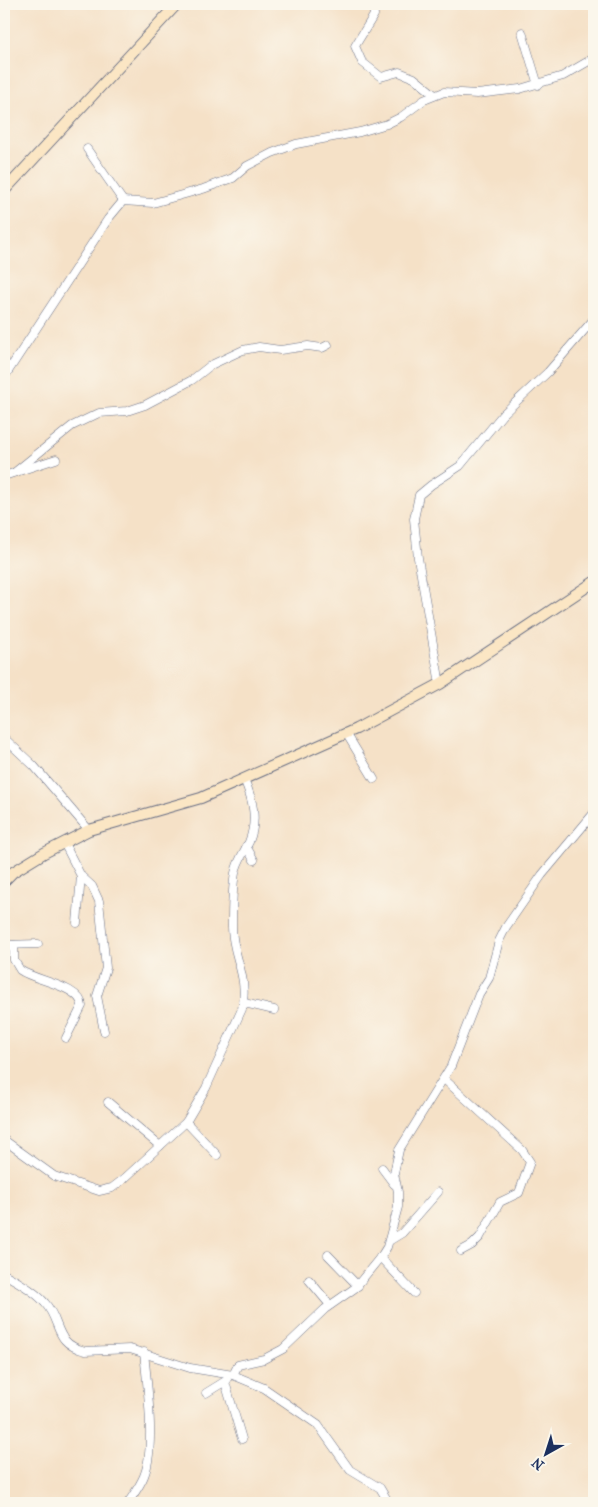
<svg xmlns="http://www.w3.org/2000/svg" width="598" height="1507" font-family="'IM FELL French Canon',serif">
  <style>
    .lines { fill: none; stroke-linecap: round; stroke-linejoin: round }
    .street-casing { stroke: #676d83; stroke-width: 9 }
    .secondary-casing { stroke: #676d83; stroke-width: 12 }
    .street { stroke: #fff; stroke-width: 8 }
    .secondary { stroke: #fbe6c4; stroke-width: 10 }
  </style>
  <rect width="100%" height="100%" fill="#fbf7ec"/>
  <filter id="ink" filterUnits="userSpaceOnUse"><feTurbulence type="fractalNoise" baseFrequency=".02" numOctaves="2"/><feDisplacementMap in="SourceGraphic" scale="10" xChannelSelector="R" yChannelSelector="G"/><feConvolveMatrix kernelMatrix="1 2 1 2 8 2 1 2 1" color-interpolation-filters="sRGB"/></filter>
  <filter id="wash" filterUnits="userSpaceOnUse"><feTurbulence type="fractalNoise" baseFrequency=".0096" numOctaves="4" result="noise"/><feDisplacementMap in="SourceGraphic" scale="20" xChannelSelector="R" yChannelSelector="G"/><feGaussianBlur stdDeviation="1.12" result="paint"/><feColorMatrix in="noise" values="0 0 0 0 0 0 0 0 0 0 0 0 0 0 0 0 0 1.4 0 .05"/><feComposite in="paint" operator="in"/></filter>
  <g filter="url(#wash)">
    <rect width="100%" height="100%" fill="#f5e1c7"/>
  </g>
  <g filter="url(#ink)">
    <g class="lines">
      <defs>
        <g id="street">
          <polyline points="373,4 374,15 355,46 362,62 381,77 399,72 414,78 435,95"/>
          <polyline points="522,32 538,85"/>
          <polyline points="87,149 123,201"/>
          <polyline points="4,360 7,366 4,382"/>
          <polyline points="7,373 108,219 123,201 153,203 203,189 233,178 247,166 272,153 296,144 360,132 387,124 401,117 424,100 444,92 477,94 520,89 563,76 594,58"/>
          <polyline points="15,472 72,426 99,413 127,411 145,405 192,380 211,365 243,350 259,347 280,350 308,346 322,348 328,345"/>
          <polyline points="4,476 56,459"/>
          <polyline points="440,684 418,558 414,519 419,495 431,485 460,466 503,414 548,372 594,319"/>
          <polyline points="346,733 374,779"/>
          <polyline points="4,738 34,766 89,830"/>
          <polyline points="64,843 81,876 92,886 99,901 106,968 97,996 104,1031"/>
          <polyline points="246,846 254,860"/>
          <polyline points="77,923 81,876"/>
          <polyline points="4,945 38,944"/>
          <path d="M14 945V960L20 970C35 981 81 986 82 1006L66 1038"/>
          <polyline points="244,1003 274,1010"/>
          <polyline points="444,1079 522,1150 530,1162 519,1193 500,1202 480,1237 472,1245 461,1251"/>
          <polyline points="108,1102 160,1146"/>
          <polyline points="186,1122 217,1155"/>
          <path d="M4 1140 54 1176 99 1191 112 1188 125 1178 186 1122 206 1088 242 1009C249 975 232 956 232 927 232 910 232 890 235 873 237 862 244 852 249 842 258 820 253 800 244 779"/>
          <polyline points="382,1168 394,1184"/>
          <polyline points="389,1241 402,1233 438,1192"/>
          <polyline points="328,1255 358,1286"/>
          <polyline points="380,1257 414,1293"/>
          <path d="M4 1274C17 1281 35 1291 45 1303 62 1322 53 1343 85 1351L130 1349 190 1368 233 1375 264 1388 318 1425 350 1470 380 1488 389 1503"/>
          <polyline points="309,1280 330,1305"/>
          <polyline points="233,1375 238,1365 264,1359 283,1349 325,1309 355,1288 382,1255 387,1247 398,1207 398,1192 394,1173 399,1150 451,1066 479,994 489,978 499,941 506,927 542,875 594,813"/>
          <polyline points="225,1382 242,1439"/>
          <polyline points="206,1393 227,1380"/>
          <path d="M128 1503C133 1495 140 1486 144 1476 156 1447 147 1384 144 1352"/>
        </g>
        <g id="secondary">
          <polyline points="4,191 177,4"/>
          <polyline points="4,881 13,872 44,853 89,830 201,798 356,729 440,684 594,582"/>
        </g>
      </defs>
      <use href="#street" class="street-casing"/>
      <use href="#secondary" class="secondary-casing"/>
      <use href="#street" class="street"/>
      <use href="#secondary" class="secondary"/>
    </g>
  </g>
  <rect width="598" height="1507" fill="none" stroke="#fbf7ec" stroke-width="20"/>
  <g transform="translate(546 1454) rotate(219)" stroke="#fbf7ec" stroke-width="4" paint-order="stroke">
  <path d="M0-4L9 19L0 12L-9 19Z" fill="#1b2f5e"/>
  <text y="-8" font-size="14" font-weight="bold" text-anchor="middle" fill="#1b2f5e">N</text>
  </g>
</svg>
